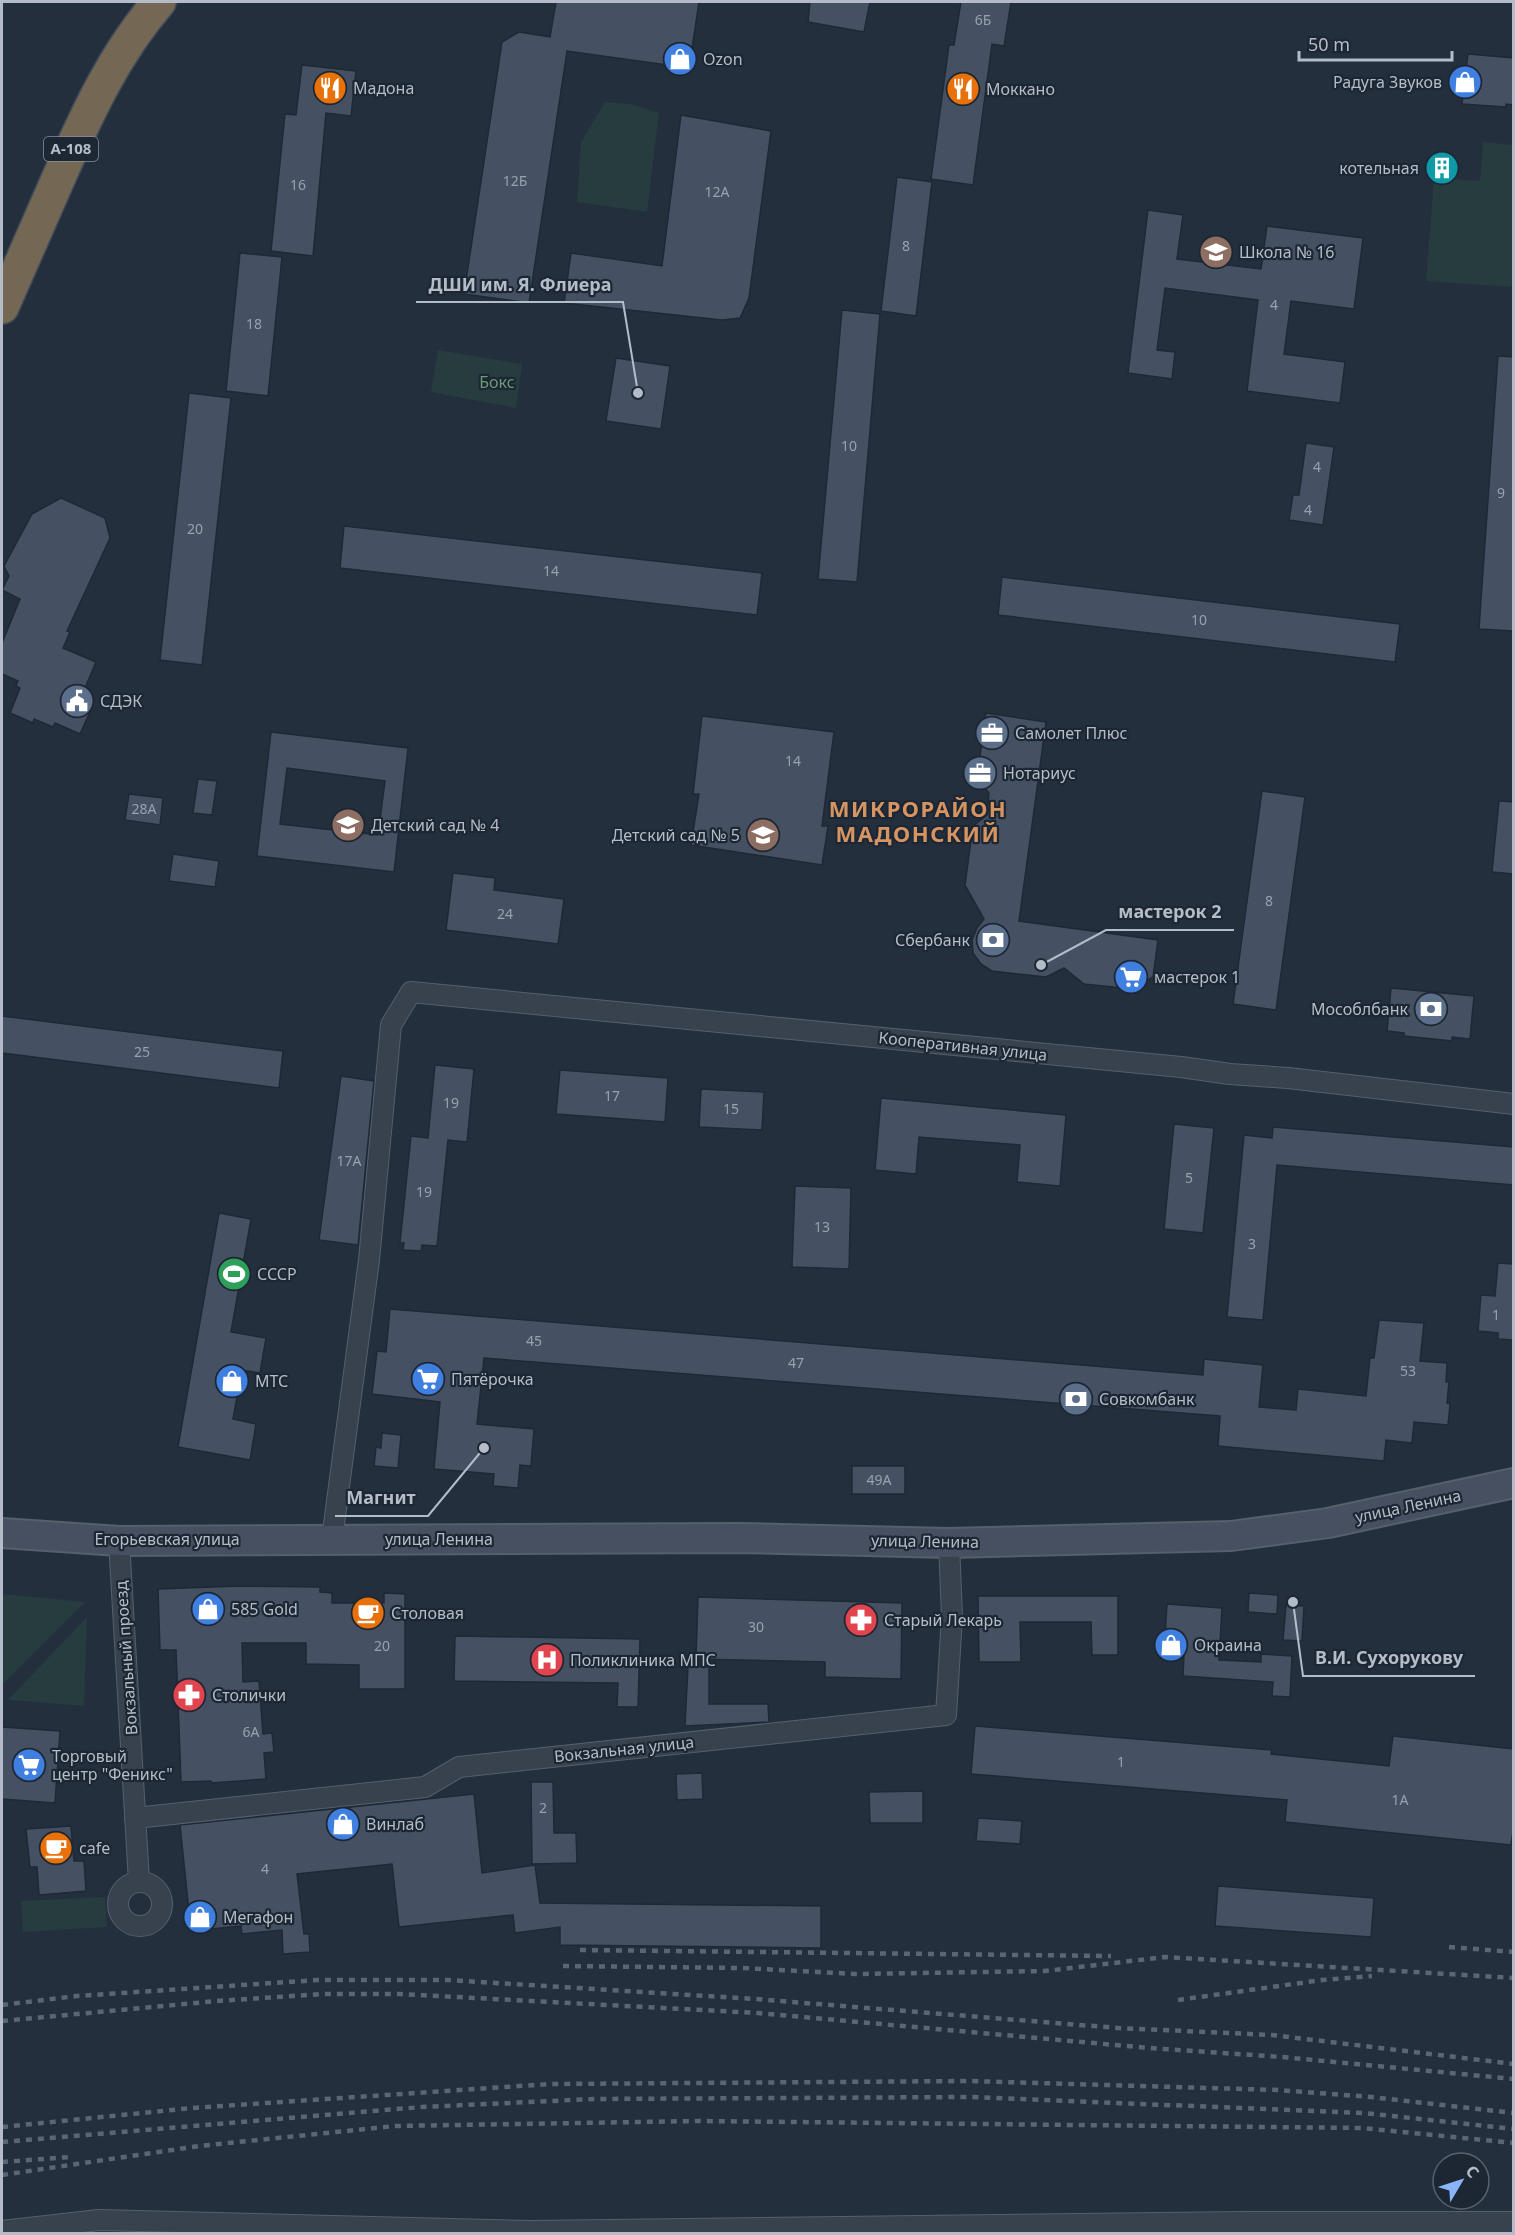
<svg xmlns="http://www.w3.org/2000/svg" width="1515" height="2235" font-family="'Noto Sans',sans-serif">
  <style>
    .green { fill: #263c3f }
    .building { fill: #455162; stroke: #1f2835; stroke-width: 1.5; fill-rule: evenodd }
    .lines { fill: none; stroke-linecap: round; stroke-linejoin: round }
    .street-casing { stroke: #565f6c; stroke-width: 22 }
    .secondary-casing { stroke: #565f6c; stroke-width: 32 }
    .highway-casing { stroke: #434c59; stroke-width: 36 }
    .street { stroke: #38414e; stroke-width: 20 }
    .secondary { stroke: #465061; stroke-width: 28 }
    .highway { stroke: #746855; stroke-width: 33 }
    .rail { stroke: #5a6575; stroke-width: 4.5; stroke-dasharray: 6 6; stroke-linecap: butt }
    .labels { text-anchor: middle; stroke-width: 4.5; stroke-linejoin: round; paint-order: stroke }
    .number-label { font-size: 14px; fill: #98a1af }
    .shield { fill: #1d2633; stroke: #878f9c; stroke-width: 1.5 }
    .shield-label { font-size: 15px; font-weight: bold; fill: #b4bcc9 }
    .poi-label { font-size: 16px; fill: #b4bcc9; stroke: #1d2633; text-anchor: start }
    .park-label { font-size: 16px; fill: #6b9a76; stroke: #1d2633 }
    .street-label { font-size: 16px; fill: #b4bcc9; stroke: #1d2633 }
    .district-label { font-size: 22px; font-weight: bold; letter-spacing: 1.5px; fill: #d59563; stroke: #1d2633 }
    .leader { fill: none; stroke: #b4bcc9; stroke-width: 2 }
    .callout-dot { fill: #b4bcc9; stroke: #1d2633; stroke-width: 2 }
    .callout-label { font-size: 18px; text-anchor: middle; font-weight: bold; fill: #b4bcc9; stroke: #1d2633; stroke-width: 4.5; stroke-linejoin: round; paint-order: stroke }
  </style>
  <rect width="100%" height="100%" fill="#242f3e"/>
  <g class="green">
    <polygon points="605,102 631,104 659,113 647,212 577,202 581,142"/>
    <polygon points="1483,142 1513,145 1514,257 1511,287 1426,281 1434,178 1480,181"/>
    <polygon points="438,350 522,364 516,408 431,392"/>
    <polygon points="2,1594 85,1602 2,1685"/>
    <polygon points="87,1617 84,1706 8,1700"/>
    <polygon points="105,1897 107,1927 23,1932 21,1901"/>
  </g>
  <g class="building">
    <polygon points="556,2 699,2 689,68 567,51 529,303 464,294 502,42 519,32 550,37"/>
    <polygon points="810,2 870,2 864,32 808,22"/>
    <polygon points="961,2 1011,2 1004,46 992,44 973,185 931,179 949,45 954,45"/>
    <polygon points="1468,54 1514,58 1514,105 1506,104 1506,107 1462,104"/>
    <polygon points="302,65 356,71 351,116 326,113 313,256 271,251 285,114 296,115"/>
    <polygon points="681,115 771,131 749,298 740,318 722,320 564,303 571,253 662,266"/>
    <polygon points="897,177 932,182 916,316 881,311"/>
    <polygon points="1148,210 1183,215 1177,259 1261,269 1267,226 1363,238 1354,309 1291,301 1284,354 1345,362 1340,403 1247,391 1258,300 1165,288 1157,350 1175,352 1172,379 1128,373"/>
    <polygon points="240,253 282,257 268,396 226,391"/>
    <polygon points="842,310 880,314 857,582 818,579"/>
    <polygon points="1498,356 1514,357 1514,631 1479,629"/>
    <polygon points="616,358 670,366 661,429 606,421"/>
    <polygon points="189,393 231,398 202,665 160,660"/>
    <polygon points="1306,443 1334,447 1323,525 1289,520 1293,495 1299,495"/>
    <polygon points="61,498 105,518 110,538 67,631 70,632 63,648 96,662 85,688 88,690 81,708 90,712 80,734 55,723 53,727 34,719 33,723 10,713 20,688 16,686 18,681 2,674 2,643 20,599 2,590 9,576 4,566 32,514"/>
    <polygon points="344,526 762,573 757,615 340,568"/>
    <polygon points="1002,577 1400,624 1395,662 998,615"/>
    <polygon points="986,713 1046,722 1019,921 1158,940 1153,977 1132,989 1084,984 1064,968 1046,977 992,971 981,964 973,953 972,940 977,928 984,919 965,885 973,826 987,815 989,793 977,778"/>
    <polygon points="702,716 834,732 822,826 828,826 822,865 691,845 699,794 693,794"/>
    <path d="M271 732 408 748 394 872 257 856ZM287 768 385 781 378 835 280 824Z"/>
    <polygon points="198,779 217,781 212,815 193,813"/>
    <polygon points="1262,791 1305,797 1276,1010 1233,1004"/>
    <polygon points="129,794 163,798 160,825 125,820"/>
    <polygon points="1499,801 1514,802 1514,874 1492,872"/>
    <polygon points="173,854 219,861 215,887 169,881"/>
    <polygon points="453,873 495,878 494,890 564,899 558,944 446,930"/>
    <polygon points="1391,988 1474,996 1470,1039 1452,1037 1452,1041 1404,1036 1404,1033 1387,1031"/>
    <polygon points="2,1016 283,1051 279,1088 2,1053"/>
    <polygon points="435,1065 474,1069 467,1142 448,1140 437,1246 422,1245 421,1251 403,1250 404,1243 400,1243 411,1136 428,1138"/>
    <polygon points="560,1070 668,1078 665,1122 556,1114"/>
    <polygon points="341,1076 374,1081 358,1245 319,1240"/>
    <polygon points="701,1089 764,1092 762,1130 699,1127"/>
    <polygon points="881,1098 1066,1115 1060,1186 1017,1182 1020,1145 919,1137 916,1174 875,1170"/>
    <polygon points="1174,1124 1214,1128 1203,1233 1164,1229"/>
    <polygon points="1273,1127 1514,1147 1514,1185 1277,1165 1263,1320 1227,1317 1244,1135 1272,1138"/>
    <polygon points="795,1186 851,1188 849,1269 792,1267"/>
    <polygon points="219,1213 251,1219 231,1332 266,1338 260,1373 242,1370 233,1419 256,1424 250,1460 178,1447"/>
    <polygon points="1498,1263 1514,1264 1514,1340 1498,1339 1498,1333 1478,1331 1481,1295 1495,1296"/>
    <polygon points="390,1309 1203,1375 1204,1359 1263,1365 1259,1407 1296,1410 1298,1389 1366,1396 1370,1358 1374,1358 1379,1320 1424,1323 1420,1361 1447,1363 1446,1382 1449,1382 1447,1403 1450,1404 1448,1425 1414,1422 1412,1443 1386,1440 1384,1461 1218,1446 1220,1416 484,1358 477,1424 534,1429 531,1466 520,1465 518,1488 493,1486 494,1474 434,1469 440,1402 372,1394 377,1351 386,1352"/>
    <polygon points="382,1433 401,1435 398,1468 374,1466 376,1447 381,1448"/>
    <rect x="852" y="1466" width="53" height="28"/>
    <polygon points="240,1586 320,1587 320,1592 332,1593 332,1603 384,1603 384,1593 405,1594 405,1689 359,1689 359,1665 306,1664 306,1643 242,1643 243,1682 259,1681 263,1734 272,1733 274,1752 264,1753 266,1779 211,1783 211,1781 181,1782 176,1650 160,1650 158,1589"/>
    <polygon points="1249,1593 1278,1595 1277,1614 1248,1612"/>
    <polygon points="978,1596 1118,1596 1118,1655 1092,1655 1091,1622 1020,1622 1021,1662 979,1662"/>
    <polygon points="698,1597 902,1603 901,1679 825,1677 825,1662 696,1659"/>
    <polygon points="1167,1604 1222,1608 1219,1660 1261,1662 1261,1654 1292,1656 1290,1697 1272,1696 1273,1682 1183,1676 1184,1655 1164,1654"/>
    <polygon points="1286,1605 1304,1606 1302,1641 1283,1640"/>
    <polygon points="455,1636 640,1639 638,1707 617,1707 618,1683 454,1681"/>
    <polygon points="688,1666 709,1667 709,1704 768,1704 769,1722 685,1726"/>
    <polygon points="975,1726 1272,1750 1271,1754 1389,1766 1393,1736 1514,1749 1514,1824 1511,1845 1285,1822 1287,1800 971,1774"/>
    <polygon points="2,1727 60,1731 55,1803 2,1799"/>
    <polygon points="702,1773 703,1799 677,1800 676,1774"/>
    <polygon points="531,1782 553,1782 554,1833 576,1833 577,1863 532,1864"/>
    <polygon points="923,1791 923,1823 870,1823 869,1792"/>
    <polygon points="474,1794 482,1873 535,1865 540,1903 821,1906 821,1948 560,1945 560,1927 515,1933 513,1915 399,1927 392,1864 297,1874 304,1934 309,1934 310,1952 283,1954 282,1930 242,1934 241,1926 191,1931 180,1825"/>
    <polygon points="978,1818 1022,1821 1020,1844 976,1841"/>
    <polygon points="71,1826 74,1861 84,1861 86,1891 39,1895 37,1867 30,1867 26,1829"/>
    <polygon points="1218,1886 1374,1898 1371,1937 1215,1926"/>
  </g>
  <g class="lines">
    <defs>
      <g id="street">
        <polyline points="332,1539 369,1260 391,1025 411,992 1181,1067 1230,1074 1288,1078 1514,1104"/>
        <polyline points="119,1541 139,1882"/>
        <polyline points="135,1818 425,1787 459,1767 946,1715 952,1617 949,1543"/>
        <circle cx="140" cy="1904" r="22"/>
        <polyline points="2,2231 99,2220 532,2231 1243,2222 1514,2222"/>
      </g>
      <polyline id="secondary" points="2,1533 119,1541 738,1538 949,1543 1231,1536 1328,1523 1514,1483"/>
      <path id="highway" d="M2 307C21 264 40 220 59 177 87 114 114 54 159 2"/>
    </defs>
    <use href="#street" class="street-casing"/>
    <use href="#secondary" class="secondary-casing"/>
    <use href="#highway" class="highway-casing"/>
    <use href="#street" class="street"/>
    <use href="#secondary" class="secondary"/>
    <use href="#highway" class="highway"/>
    <g class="rail">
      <polyline points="1449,1947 1514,1952"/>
      <polyline points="580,1950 1111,1956"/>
      <polyline points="563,1966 742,1968 856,1974 1045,1971 1165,1957 1514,1978"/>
      <polyline points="1178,2000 1322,1980 1372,1976"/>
      <polyline points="2,2005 77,1996 318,1980 448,1980 755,1999 1118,2028 1272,2035 1514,2064"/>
      <polyline points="2,2021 217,2001 323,1994 400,1994 758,2013 1149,2048 1282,2057 1514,2079"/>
      <polyline points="2,2127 192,2108 550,2084 969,2081 1278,2090 1371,2097 1514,2113"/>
      <polyline points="2,2142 422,2107 594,2099 970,2097 1364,2113 1514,2129"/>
      <polyline points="2,2162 70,2157"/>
      <polyline points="2,2175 199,2146 395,2126 699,2121 1362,2128 1514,2143"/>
    </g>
  </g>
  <defs>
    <symbol id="shop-disc" viewBox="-11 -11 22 22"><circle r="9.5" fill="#3f7fe0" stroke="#1d2633"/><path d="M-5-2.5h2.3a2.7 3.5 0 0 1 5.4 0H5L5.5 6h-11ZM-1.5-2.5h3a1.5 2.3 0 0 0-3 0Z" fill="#fff"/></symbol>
    <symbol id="restaurant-disc" viewBox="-11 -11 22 22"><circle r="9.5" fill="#e8710a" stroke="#1d2633"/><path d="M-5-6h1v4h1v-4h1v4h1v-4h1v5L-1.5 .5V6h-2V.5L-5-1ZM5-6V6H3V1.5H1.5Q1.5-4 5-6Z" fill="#fff"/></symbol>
    <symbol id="building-disc" viewBox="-11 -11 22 22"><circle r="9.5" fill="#0f9aa8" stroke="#1d2633"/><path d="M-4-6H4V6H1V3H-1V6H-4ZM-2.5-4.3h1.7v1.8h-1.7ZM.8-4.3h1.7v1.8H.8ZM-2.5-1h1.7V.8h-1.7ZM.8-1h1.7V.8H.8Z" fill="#fff"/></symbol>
    <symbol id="school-disc" viewBox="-11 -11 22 22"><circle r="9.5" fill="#8d6e63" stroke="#1d2633"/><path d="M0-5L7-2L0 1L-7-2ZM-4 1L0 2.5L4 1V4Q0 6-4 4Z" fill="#fff"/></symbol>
    <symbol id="civic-disc" viewBox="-11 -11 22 22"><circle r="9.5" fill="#5c6f8a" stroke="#1d2633"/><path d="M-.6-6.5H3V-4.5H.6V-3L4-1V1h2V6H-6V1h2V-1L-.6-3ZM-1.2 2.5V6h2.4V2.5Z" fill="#fff"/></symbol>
    <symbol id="office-disc" viewBox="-11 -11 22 22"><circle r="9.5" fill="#5c6f8a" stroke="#1d2633"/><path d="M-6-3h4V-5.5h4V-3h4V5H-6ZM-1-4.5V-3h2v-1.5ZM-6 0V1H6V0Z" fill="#fff"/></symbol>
    <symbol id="bank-disc" viewBox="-11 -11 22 22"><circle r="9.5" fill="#5c6f8a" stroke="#1d2633"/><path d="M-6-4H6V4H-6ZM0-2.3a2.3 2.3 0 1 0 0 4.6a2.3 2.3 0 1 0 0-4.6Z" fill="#fff"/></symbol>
    <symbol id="supermarket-disc" viewBox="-11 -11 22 22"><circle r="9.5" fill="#3f7fe0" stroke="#1d2633"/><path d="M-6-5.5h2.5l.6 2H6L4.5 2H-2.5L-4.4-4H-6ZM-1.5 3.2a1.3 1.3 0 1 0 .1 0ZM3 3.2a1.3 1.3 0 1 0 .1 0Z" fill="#fff"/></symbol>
    <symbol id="stadium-disc" viewBox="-11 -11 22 22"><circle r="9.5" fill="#2e9e5b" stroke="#1d2633"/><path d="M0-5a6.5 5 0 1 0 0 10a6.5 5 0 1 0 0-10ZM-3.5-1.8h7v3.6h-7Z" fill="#fff"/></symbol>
    <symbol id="cafe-disc" viewBox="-11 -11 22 22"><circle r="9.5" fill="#e8710a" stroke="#1d2633"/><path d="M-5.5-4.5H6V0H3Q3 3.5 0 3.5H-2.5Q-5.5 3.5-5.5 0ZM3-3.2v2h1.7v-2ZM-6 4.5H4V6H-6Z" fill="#fff"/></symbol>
    <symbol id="pharmacy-disc" viewBox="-11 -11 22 22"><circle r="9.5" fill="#e0444e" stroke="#1d2633"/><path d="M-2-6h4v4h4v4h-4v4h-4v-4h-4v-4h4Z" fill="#fff"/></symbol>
    <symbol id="hospital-disc" viewBox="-11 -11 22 22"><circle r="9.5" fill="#e0444e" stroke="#1d2633"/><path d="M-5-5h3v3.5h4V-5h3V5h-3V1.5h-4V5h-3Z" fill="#fff"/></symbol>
  </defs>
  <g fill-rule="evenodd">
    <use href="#shop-disc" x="661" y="40" width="38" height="38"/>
    <use href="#shop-disc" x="1446" y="63" width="38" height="38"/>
    <use href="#restaurant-disc" x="311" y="69" width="38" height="38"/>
    <use href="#restaurant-disc" x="944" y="70" width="38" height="38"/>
    <use href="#building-disc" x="1423" y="149" width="38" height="38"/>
    <use href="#school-disc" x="1197" y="233" width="38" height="38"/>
    <use href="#civic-disc" x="58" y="682" width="38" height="38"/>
    <use href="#office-disc" x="973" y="714" width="38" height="38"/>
    <use href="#office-disc" x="961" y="754" width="38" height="38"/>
    <use href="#school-disc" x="329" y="806" width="38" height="38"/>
    <use href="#school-disc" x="744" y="816" width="38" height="38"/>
    <use href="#bank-disc" x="974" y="921" width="38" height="38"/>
    <use href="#supermarket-disc" x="1112" y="958" width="38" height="38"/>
    <use href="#bank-disc" x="1412" y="990" width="38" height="38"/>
    <use href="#stadium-disc" x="215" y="1255" width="38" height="38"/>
    <use href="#supermarket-disc" x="409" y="1360" width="38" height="38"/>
    <use href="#shop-disc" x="213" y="1362" width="38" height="38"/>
    <use href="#bank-disc" x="1057" y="1380" width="38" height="38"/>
    <use href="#shop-disc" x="189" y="1590" width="38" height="38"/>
    <use href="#cafe-disc" x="349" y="1594" width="38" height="38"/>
    <use href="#pharmacy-disc" x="842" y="1601" width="38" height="38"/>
    <use href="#shop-disc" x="1152" y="1626" width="38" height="38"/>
    <use href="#hospital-disc" x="528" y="1641" width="38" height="38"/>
    <use href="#pharmacy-disc" x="170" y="1676" width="38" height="38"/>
    <use href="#supermarket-disc" x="10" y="1746" width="38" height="38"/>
    <use href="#shop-disc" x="324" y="1805" width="38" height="38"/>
    <use href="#cafe-disc" x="37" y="1829" width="38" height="38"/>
    <use href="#shop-disc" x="181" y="1898" width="38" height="38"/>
  </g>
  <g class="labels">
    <g class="number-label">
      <text x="983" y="25">6Б</text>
      <text x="515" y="186">12Б</text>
      <text x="298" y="190">16</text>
      <text x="717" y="197">12А</text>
      <text x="906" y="251">8</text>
      <text x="1274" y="310">4</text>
      <text x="254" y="329">18</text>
      <text x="849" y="451">10</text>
      <text x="1317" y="472">4</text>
      <text x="1501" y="498">9</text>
      <text x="1308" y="515">4</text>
      <text x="195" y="534">20</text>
      <text x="551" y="576">14</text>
      <text x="1199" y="625">10</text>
      <text x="793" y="766">14</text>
      <text x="144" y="814">28А</text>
      <text x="1269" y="906">8</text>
      <text x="505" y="919">24</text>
      <text x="142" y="1057">25</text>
      <text x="612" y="1101">17</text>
      <text x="451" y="1108">19</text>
      <text x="731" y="1114">15</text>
      <text x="349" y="1166">17А</text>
      <text x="1189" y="1183">5</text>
      <text x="424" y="1197">19</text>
      <text x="822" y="1232">13</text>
      <text x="1252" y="1249">3</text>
      <text x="1496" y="1320">1</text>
      <text x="534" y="1346">45</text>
      <text x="796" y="1368">47</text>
      <text x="1408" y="1376">53</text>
      <text x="879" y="1485">49А</text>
      <text x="756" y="1632">30</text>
      <text x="382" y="1651">20</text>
      <text x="251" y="1737">6А</text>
      <text x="1121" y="1767">1</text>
      <text x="1400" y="1805">1А</text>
      <text x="543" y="1813">2</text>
      <text x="265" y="1874">4</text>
    </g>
    <rect class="shield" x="44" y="137" width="54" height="24" rx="4.5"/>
    <g class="shield-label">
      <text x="71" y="154">А-108</text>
    </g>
    <g class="poi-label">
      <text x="703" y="65">Ozon</text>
      <text x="1442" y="88" text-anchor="end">Радуга Звуков</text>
      <text x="353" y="94">Мадона</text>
      <text x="986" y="95">Моккано</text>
      <text x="1419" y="174" text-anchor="end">котельная</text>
      <text x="1239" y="258">Школа № 16</text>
      <text x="100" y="707">СДЭК</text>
      <text x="1015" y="739">Самолет Плюс</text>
      <text x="1003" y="779">Нотариус</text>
      <text x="371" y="831">Детский сад № 4</text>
      <text x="740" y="841" text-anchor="end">Детский сад № 5</text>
      <text x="970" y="946" text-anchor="end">Сбербанк</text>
      <text x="1154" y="983">мастерок 1</text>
      <text x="1408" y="1015" text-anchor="end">Мособлбанк</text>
      <text x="257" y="1280">СССР</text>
      <text x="451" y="1385">Пятёрочка</text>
      <text x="255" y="1387">МТС</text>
      <text x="1099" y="1405">Совкомбанк</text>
      <text x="231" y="1615">585 Gold</text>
      <text x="391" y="1619">Столовая</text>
      <text x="884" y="1626">Старый Лекарь</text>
      <text x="1194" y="1651">Окраина</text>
      <text x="570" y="1666">Поликлиника МПС</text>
      <text x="212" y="1701">Столички</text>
      <text x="52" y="1762">Торговый<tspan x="52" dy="18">центр "Феникс"</tspan></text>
      <text x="366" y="1830">Винлаб</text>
      <text x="79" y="1854">cafe</text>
      <text x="223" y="1923">Мегафон</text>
    </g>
    <g class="park-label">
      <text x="497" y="388">Бокс</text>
    </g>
    <g class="street-label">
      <text transform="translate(963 1046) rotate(6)" y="6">Кооперативная улица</text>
      <text transform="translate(1408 1506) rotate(-12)" y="6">улица Ленина</text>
      <text x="167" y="1545">Егорьевская улица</text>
      <text x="439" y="1545">улица Ленина</text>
      <text transform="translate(925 1541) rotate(1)" y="6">улица Ленина</text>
      <text transform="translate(126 1658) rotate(-94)" y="6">Вокзальный проезд</text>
      <text transform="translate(624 1749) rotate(-6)" y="6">Вокзальная улица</text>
    </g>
    <g class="district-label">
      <text x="918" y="817">МИКРОРАЙОН<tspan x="918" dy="25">МАДОНСКИЙ</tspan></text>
    </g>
  </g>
  <path class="leader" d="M638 393L623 302H416M1041 965L1106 930H1234M484 1448L428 1516H335M1293 1602L1303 1676H1475"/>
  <g class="callout-dot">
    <circle cx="638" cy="393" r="6"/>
    <circle cx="1041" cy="965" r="6"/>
    <circle cx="484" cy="1448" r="6"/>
    <circle cx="1293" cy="1602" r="6"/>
  </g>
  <g class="callout-label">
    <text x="520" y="291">ДШИ им. Я. Флиера</text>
    <text x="1170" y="918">мастерок 2</text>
    <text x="381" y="1504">Магнит</text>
    <text x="1389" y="1664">В.И. Сухорукову</text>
  </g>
  <rect width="1515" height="2235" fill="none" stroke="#b4bcc9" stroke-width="6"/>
  <g transform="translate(1461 2181) rotate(51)"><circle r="28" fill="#1d2633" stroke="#59626f" stroke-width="1.5"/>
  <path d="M0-4.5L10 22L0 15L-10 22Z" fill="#8ab4f8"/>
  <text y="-9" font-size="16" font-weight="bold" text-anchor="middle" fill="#b4bcc9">С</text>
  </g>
  <path d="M1299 51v9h153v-9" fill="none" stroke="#b4bcc9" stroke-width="3"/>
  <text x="1308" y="51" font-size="18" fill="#b4bcc9" stroke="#1d2633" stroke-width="4.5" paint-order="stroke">50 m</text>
</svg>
